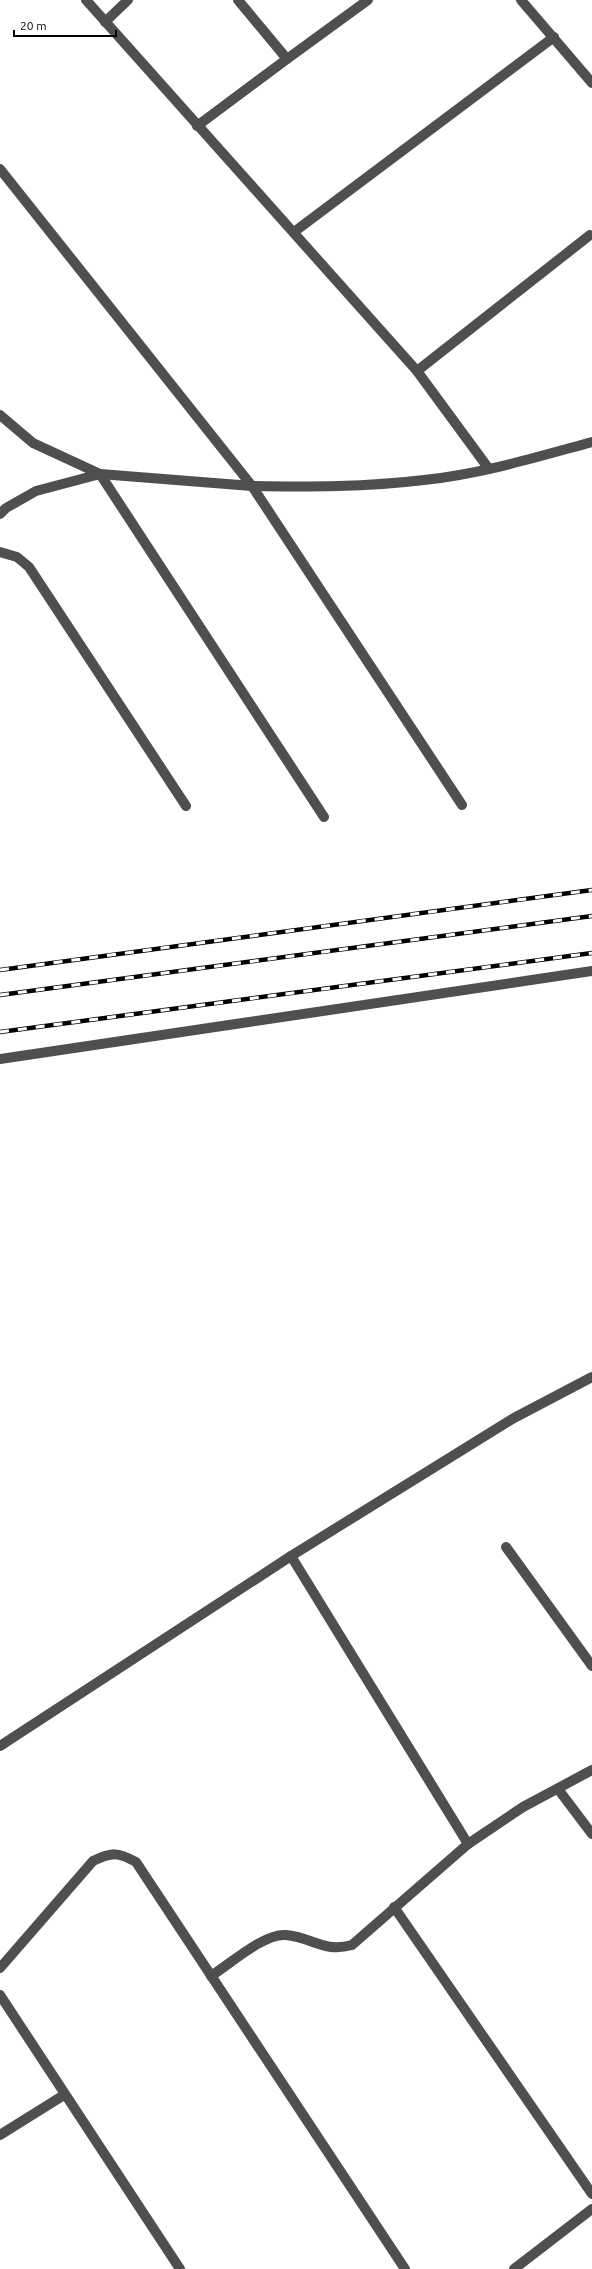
<svg xmlns="http://www.w3.org/2000/svg" width="592" height="2269" font-family="Ubuntu,sans-serif">
  <style>
    .lines { fill: none; stroke-linecap: round; stroke-linejoin: round }
    .minor { stroke: #4f4f4f; stroke-width: 10 }
    .rail-casing { stroke: #000; stroke-width: 4.5 }
    .rail { stroke: #fff; stroke-width: 3; stroke-dasharray: 9; stroke-linecap: butt }
  </style>
  <rect width="100%" height="100%" fill="#fff"/>
  <g class="lines">
    <g class="minor">
      <polyline points="86,0 417,371 489,469"/>
      <polyline points="238,0 287,59 368,0"/>
      <polyline points="521,0 592,83"/>
      <polyline points="105,22 128,0"/>
      <polyline points="197,126 287,59"/>
      <polyline points="0,169 252,486 100,474 36,491 6,508 0,514"/>
      <polyline points="294,232 554,37"/>
      <polyline points="417,371 590,235"/>
      <polyline points="0,415 33,443 100,474 324,817"/>
      <polyline points="252,486 462,805"/>
      <path d="M252 486C309 487 366 487 424 480 481 474 537 457 592 442"/>
      <polyline points="0,552 17,557 29,567 186,806"/>
      <polyline points="0,1059 592,971"/>
      <polyline points="506,1547 592,1666"/>
      <polyline points="291,1556 468,1844"/>
      <polyline points="0,1746 291,1556 514,1418 592,1377"/>
      <polyline points="558,1789 592,1834"/>
      <polyline points="394,1907 592,2194"/>
      <path d="M0 1968 93 1861C112 1852 118 1852 136 1862L405 2269"/>
      <path d="M211 1976C230 1964 264 1933 286 1935 312 1937 323 1953 352 1945L468 1844 523 1807 592 1770"/>
      <polyline points="0,1995 180,2269"/>
      <polyline points="0,2135 64,2095"/>
      <polyline points="514,2269 592,2209"/>
    </g>
    <defs>
      <g id="rail">
        <polyline points="0,970 592,890"/>
        <polyline points="0,995 592,916"/>
        <polyline points="0,1032 592,953"/>
      </g>
    </defs>
    <use href="#rail" class="rail-casing"/>
    <use href="#rail" class="rail"/>
  </g>
  <path d="M14 30v6h102v-6" fill="none" stroke="#000000" stroke-width="2"/>
  <text x="20" y="30" font-size="12" fill="#000000" stroke="#ffffff" stroke-width="3" paint-order="stroke">20 m</text>
</svg>
